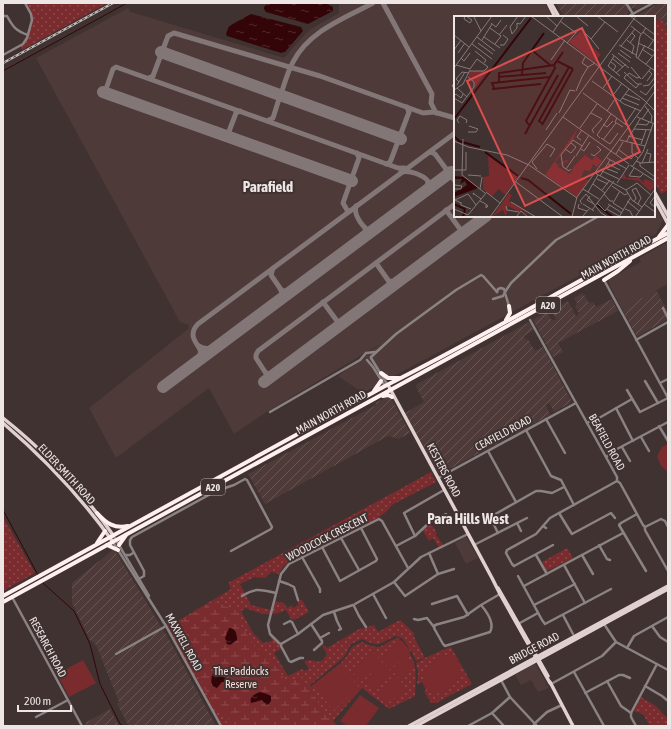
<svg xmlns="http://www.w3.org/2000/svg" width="671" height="729" font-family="'Asap Condensed',sans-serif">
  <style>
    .built { fill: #4d3a39 }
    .industrial { fill: url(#industrial-furrows) }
    .grass { fill: url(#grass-dots) }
    .wetland { fill: url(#wetland-marsh) }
    .garden { fill: #7a2b2e }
    .water { fill: url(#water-ripples) }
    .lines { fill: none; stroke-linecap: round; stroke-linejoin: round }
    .stream { stroke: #330509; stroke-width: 1 }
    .taxiway { stroke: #827676; stroke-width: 5 }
    .runway { stroke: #827676; stroke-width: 12 }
    .minor { stroke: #8b8383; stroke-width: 2.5 }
    .major { stroke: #e0d1d0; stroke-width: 3.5 }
    .highway { stroke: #fff0ef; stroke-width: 4 }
    .rail-casing { stroke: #c4baba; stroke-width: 2.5 }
    .rail { stroke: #3f3231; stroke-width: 1; stroke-dasharray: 3; stroke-linecap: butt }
    .labels { text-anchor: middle; stroke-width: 4; stroke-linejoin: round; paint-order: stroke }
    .shield { fill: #3f3231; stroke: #baafaf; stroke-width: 1 }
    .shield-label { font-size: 10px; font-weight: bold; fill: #eee5e5 }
    .street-label { font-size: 11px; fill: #eee5e5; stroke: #3f3231 }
    .park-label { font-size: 11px; fill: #f8dddb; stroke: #3f3231 }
    .district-label { font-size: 15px; font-weight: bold; fill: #eee5e5; stroke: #3f3231 }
    .inset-river { fill: none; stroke: #330509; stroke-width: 2 }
    .inset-road { fill: none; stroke: #857a79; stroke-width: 1 }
    .view { fill: #db4e4e; fill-opacity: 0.15; stroke: #db4e4e; stroke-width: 2 }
    .inset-edge { fill: none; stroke: #eee5e5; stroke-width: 2 }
  </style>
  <defs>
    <pattern id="industrial-furrows" width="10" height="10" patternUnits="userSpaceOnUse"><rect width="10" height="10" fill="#4d3a39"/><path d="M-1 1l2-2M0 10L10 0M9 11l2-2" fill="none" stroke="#675656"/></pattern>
    <pattern id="grass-dots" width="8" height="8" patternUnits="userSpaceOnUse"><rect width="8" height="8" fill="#7a2b2e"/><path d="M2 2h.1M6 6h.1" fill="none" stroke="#8d4a4c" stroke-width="1.8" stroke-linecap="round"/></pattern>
    <pattern id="wetland-marsh" width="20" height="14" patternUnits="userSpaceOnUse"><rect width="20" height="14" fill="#7a2b2e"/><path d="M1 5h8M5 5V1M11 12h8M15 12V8" fill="none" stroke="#8d4a4c"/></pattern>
    <pattern id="water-ripples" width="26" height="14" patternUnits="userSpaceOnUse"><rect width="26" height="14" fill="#330509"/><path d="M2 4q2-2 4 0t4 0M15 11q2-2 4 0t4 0" fill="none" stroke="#51292d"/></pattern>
  </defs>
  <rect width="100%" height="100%" fill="#3f3231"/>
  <g class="built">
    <polygon points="339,3 545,3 552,17 455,17 455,216 654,216 654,206 663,220 656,234 363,393 338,376 380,344 265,413 234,434 209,388 116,458 89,408 188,329 189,325 180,322 36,58 128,8 131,12 284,58 309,30 339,13"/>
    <polygon points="668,242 668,284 622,309 609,284 609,279 641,262 639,258"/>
    <polygon points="465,537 467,538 478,558 466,564 455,543"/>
    <polygon points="535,663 549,688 538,692 531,680 521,685 515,675"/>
  </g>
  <g class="industrial">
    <polygon points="556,3 648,3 637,9 632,8 628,11 627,14 620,17 564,17"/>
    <polygon points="659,3 667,3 668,5 668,32 661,18 654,22 654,17 634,17"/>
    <polygon points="656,290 668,312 668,319 638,336 636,335 622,309"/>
    <polygon points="583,293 589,303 593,302 596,307 612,299 618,311 558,343 563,352 553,357 533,320 547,312 552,321 556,319 551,310 568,301 576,316 579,314 575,306 577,304 574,298"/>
    <polygon points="529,322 534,330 524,336 526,340 528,339 535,351 543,347 571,400 570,403 554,412 549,403 546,405 550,415 440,474 439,474 405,413 424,402 416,387 417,384"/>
    <polygon points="387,397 391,398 410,433 399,439 388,436 265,504 248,474 376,405 375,403"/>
    <polygon points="114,549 171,643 216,726 129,726 125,719 117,704 119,702 96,645 90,640 72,603 72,583"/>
    <polygon points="110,709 119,726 86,726 85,723"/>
  </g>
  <g class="grass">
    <polygon points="25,3 107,3 22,50 20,46 25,41 32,18"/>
    <polygon points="661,18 668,32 668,190 661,194 654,182 654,22"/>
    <path d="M431 472 436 482 392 505 387 511 377 519 288 562 282 568 279 574 271 572 265 578 255 577 240 584 251 605 271 610 274 601 284 603 287 608 292 605 293 608 298 605V600H302L309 612 294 620 291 619 286 610C272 617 261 615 246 608L241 611 253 633 263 643 272 641 271 636 280 645 281 649 274 653 288 676 302 669 304 671 309 669 304 661 309 660 316 661 317 662 323 660 327 654 322 646 324 645 327 648 361 628 362 629 374 625 378 632 400 620 415 634 413 635 425 658 445 649 451 647 472 684 436 703H431L424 691 426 690 422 682 417 685 418 672 416 663 425 658 416 661 413 654 402 638 395 636C378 644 381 648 362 639L351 644 344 657 309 686 310 687 341 663 346 657 352 647 362 642C385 652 378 645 397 638 402 640 403 643 406 647 418 664 416 676 415 696L389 709 362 688 333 721 337 726H221L165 624 172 620 176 622 231 589 228 583Z"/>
    <polygon points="3,517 35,573 3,591"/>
    <polygon points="430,522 437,533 436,535 444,546 439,548 433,538 429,541 422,529"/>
    <polygon points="567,548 573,558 547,571 542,562"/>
    <polygon points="641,697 656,706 668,719 668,726 650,726 643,714 634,711"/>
  </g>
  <polygon class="wetland" points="211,604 237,609 237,619 255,647 275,662 286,683 301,676 334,726 233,726 224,713 212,703 170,625 175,623"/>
  <g class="garden">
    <polygon points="668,444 668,472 661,466 657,456 662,447"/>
    <polygon points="402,641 411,651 392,668 382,658"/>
    <polygon points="373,652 383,663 361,682 351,671"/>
    <path d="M443 655C473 657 459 694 434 694 413 684 426 662 443 655Z"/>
    <polygon points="406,657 413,665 400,677 393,669"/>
    <polygon points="83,660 96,683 69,697 57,674"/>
    <polygon points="385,664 394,674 374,691 365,681"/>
    <polygon points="339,665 359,687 333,711 315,686"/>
    <polygon points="398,677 407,690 386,704 377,692"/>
    <polygon points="360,695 379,708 366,726 347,726 340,721"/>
  </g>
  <g class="water">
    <polygon points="268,3 325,3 333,7 333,11 308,24 266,12 264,9 264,7"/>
    <polygon points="251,14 301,27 303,31 285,52 281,53 227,36 226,34 229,26"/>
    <path d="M229 628H231C236 630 237 634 237 640L230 645 227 644 225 638Z"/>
    <path d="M213 674 227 678 238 683 239 687 237 688 232 683 222 682 217 688C210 686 211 681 212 675Z"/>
    <path d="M260 692 267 694 271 696V701L268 705H266L262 700 251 703C249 696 255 694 260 692Z"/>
  </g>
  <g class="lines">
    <g class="stream">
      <polyline points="3,71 127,3"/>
      <polyline points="3,510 38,575"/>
      <polyline points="43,583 74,611 90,644 100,684 120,724 123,726"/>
    </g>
    <g class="taxiway">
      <polyline points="383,3 432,94 431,103 436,113"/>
      <polyline points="164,48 165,53 175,58"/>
      <polyline points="149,78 153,76 168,36 174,33 320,76 423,113 434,112 455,118"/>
      <polyline points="115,96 108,93 106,89 113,69 116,67 398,168 405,168"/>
      <path d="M294 100 284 96 282 91C285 82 288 71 293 62 309 31 343 19 373 3"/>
      <polyline points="267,121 273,118 279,99 277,95 268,91"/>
      <polyline points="215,132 224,135 228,134 236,113 240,111"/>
      <polyline points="229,132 231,137 240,141"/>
      <polyline points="389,134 396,137 400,134"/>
      <polyline points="428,153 431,152 435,154 455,181"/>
      <polyline points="386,164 389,163 391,160 409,112 407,107"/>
      <path d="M401 172C410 170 423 175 428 181L427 188 413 200"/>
      <polyline points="340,177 347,180 349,185"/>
      <polyline points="432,185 445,176 446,169"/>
      <path d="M356 206C353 214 362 226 368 230H372L388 218"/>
      <polyline points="446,210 463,233"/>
      <polyline points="350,211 347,210 343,203 359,158 357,153"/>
      <path d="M349 247C356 242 367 237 365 228"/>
      <polyline points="376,263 390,283 389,288 382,294"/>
      <polyline points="389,281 396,282 404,277"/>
      <path d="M282 290C290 295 298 285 305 280"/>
      <polyline points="323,302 340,325"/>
      <path d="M266 309C288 293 285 296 271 275L273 268"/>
      <path d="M199 346C210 353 219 344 228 338"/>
      <path d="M202 352C195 342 188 334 198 324L455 133"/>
      <path d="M183 371C191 365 203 360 200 349"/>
      <polyline points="266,373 273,375 283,367"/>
      <polyline points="269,378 256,358 256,355 258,351 455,204"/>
    </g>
    <g class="runway">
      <polyline points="161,52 401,139"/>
      <polyline points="103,92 352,181"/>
      <polyline points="264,382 486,216"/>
      <polyline points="163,387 451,172"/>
    </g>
    <g class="minor">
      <polyline points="626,3 633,14"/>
      <path d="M3 16H7C13 27 16 31 28 35"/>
      <polyline points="627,17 653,3"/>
      <polyline points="3,55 23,44 27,38 32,20 31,14 25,3"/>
      <polyline points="453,86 455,83"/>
      <polyline points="604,280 668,398"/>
      <polyline points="505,292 511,283 556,240 599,216"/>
      <polyline points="505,293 509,306"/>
      <polyline points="493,299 503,296 505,292 504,289 501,288 498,289 497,292"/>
      <polyline points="663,308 668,318"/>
      <polyline points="530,320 617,477 617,481 620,483 643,525 645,527 645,530 668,571"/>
      <polyline points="636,340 668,322"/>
      <polyline points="371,357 396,334 456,290 481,275 483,276 497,292"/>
      <polyline points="371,358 387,384"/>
      <polyline points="367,360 373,367 385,386"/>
      <polyline points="645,381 658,403"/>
      <polyline points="660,383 668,379"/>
      <polyline points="627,390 640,412 668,398"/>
      <polyline points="616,408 633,441"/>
      <polyline points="270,412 360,360 366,353 375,352"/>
      <polyline points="546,419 565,453"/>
      <polyline points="587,423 595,418 599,418 632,399"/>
      <polyline points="659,426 668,441"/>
      <polyline points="526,430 551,476 561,480 574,505"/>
      <polyline points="641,437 649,451"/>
      <polyline points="622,447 630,461"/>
      <polyline points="488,451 516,502"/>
      <polyline points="606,457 617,449 668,422"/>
      <polyline points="438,478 576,403"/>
      <polyline points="559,513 570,531 572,534 611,513 615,518"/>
      <polyline points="637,514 621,523 619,525 646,571"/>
      <polyline points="517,523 521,531"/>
      <polyline points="543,526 546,528"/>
      <polyline points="645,527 661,519 665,521 668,527"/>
      <polyline points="498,533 491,519 492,516 536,491 541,491 552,493 564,487"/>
      <polyline points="113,535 149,596"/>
      <polyline points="415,536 404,513 444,490"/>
      <polyline points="341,538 359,570"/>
      <polyline points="113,542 166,626 221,726"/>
      <polyline points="474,545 527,518"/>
      <polyline points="599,545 607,559 610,560"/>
      <polyline points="396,546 415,536 430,522 446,514"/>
      <polyline points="322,547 340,581 376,561 377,559 361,528"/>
      <polyline points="429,553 438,574"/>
      <polyline points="126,555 130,555 133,553"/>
      <polyline points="536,555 547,574"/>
      <polyline points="582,555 593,574"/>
      <polyline points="302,557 320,589 320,592"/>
      <polyline points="564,565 585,603"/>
      <polyline points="514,566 512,564 506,553 507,550 536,534 550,518 617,481"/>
      <polyline points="514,566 553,545"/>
      <polyline points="518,576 542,620 545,624 611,589"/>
      <polyline points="137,580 144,576 144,571 130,545 130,540 132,537 216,491 234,485 245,479 247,480 272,527 271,529 231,551"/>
      <polyline points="279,581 288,584 294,587 298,600"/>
      <polyline points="394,582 405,596 438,574 454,569"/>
      <polyline points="524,586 623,533"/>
      <polyline points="373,594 386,618"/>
      <path d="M242 596C256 587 261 590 276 593"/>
      <polyline points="12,597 82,726"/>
      <polyline points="355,604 394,582 421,557 468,534"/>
      <polyline points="432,604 457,596 468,615"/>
      <path d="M481 605C487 612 495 623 490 632L445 646 443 644 434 628 435 625 464 617 481 605 500 594"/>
      <polyline points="534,605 575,584"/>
      <polyline points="354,606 359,616 366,627"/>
      <polyline points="334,612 337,621 341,629 339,630"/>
      <polyline points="563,615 573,634"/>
      <polyline points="414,619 418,620 427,618 434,627"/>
      <polyline points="284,624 290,621 292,622 298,634"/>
      <polyline points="311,624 322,641 322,643 314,650"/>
      <polyline points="518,624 538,613"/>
      <polyline points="604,624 616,642 668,670"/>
      <polyline points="652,626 660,637 668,642"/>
      <polyline points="320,638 329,633"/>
      <polyline points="281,644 279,643 270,634 268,625 281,574 289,564 379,519 382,521 408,568"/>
      <polyline points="281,644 298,634 323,615 353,605"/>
      <polyline points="281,644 281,646 289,661 291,662 300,658 303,658"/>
      <polyline points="627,648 634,636 668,617"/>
      <polyline points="116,654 166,626"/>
      <polyline points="574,672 604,726"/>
      <polyline points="501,680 510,697 537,726"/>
      <polyline points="607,681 621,706 631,713"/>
      <polyline points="551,684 602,656 616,642"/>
      <polyline points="645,686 662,696 668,701"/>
      <polyline points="585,693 619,675 623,675 630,678"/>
      <polyline points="492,713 504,726"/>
      <polyline points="36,717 68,700"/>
      <polyline points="534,724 547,712 562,705"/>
      <polyline points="468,726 492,713 510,697"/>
      <polyline points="636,726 631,717 631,713 657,664"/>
    </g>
    <g class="major">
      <polyline points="548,3 555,17"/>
      <polyline points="551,3 559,17"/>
      <polyline points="654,191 668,216"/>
      <polyline points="654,198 668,224"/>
      <polyline points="388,385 492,578 500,594 550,683"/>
      <path d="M3 418C46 452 82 491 113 535"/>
      <path d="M3 423C44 458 82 498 113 542"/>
      <polyline points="498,588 548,676"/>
      <polyline points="550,682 573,726"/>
      <polyline points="409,726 668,586"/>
      <polyline points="416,726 668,589"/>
    </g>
    <g class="highway">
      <polyline points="659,237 668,225"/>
      <polyline points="604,280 618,271 630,261"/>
      <polyline points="506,320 510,313 509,306"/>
      <polyline points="381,373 388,378 399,378"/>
      <polyline points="374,391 381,381"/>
      <polyline points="383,396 388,395 392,397"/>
      <path d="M97 513C106 523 114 529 128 526"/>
      <polyline points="97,543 105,531"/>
      <polyline points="107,545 118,550"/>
      <polyline points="119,545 126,535"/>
      <path d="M3 596 385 386C481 338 573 283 668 233"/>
      <polyline points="3,602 668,238"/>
    </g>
    <defs>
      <polyline id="rail" points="3,63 113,3"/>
    </defs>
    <use href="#rail" class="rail-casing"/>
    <use href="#rail" class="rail"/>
  </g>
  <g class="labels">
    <g class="shield">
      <rect x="536" y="297" width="24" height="16" rx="3"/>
      <rect x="201" y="479" width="24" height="16" rx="3"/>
    </g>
    <g class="shield-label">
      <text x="548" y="309">A20</text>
      <text x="213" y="491">A20</text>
    </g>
    <g class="street-label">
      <text transform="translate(616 257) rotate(-29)" y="4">MAIN NORTH ROAD</text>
      <text transform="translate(331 412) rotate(-29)" y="4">MAIN NORTH ROAD</text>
      <text transform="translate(503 433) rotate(-28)" y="4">CEAFIELD ROAD</text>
      <text transform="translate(607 442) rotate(61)" y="4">BEAFIELD ROAD</text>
      <text transform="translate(444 470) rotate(62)" y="4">KESTERS ROAD</text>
      <text transform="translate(67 474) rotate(47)" y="4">ELDER SMITH ROAD</text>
      <text transform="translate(327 537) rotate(-27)" y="4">WOODCOCK CRESCENT</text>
      <text transform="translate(184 642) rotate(61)" y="4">MAXWELL ROAD</text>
      <text transform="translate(48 647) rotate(62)" y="4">RESEARCH ROAD</text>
      <text transform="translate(534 648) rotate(-28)" y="4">BRIDGE ROAD</text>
    </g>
    <g class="park-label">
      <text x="241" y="675">The Paddocks<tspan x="241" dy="13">Reserve</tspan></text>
    </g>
    <g class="district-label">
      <text x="268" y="192">Parafield</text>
      <text x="468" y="524">Para Hills West</text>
    </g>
  </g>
  <g transform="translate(454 16)">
    <rect width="201" height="201" fill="#3f3231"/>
    <path d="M127 15 138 31 147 38 141 46 115 26ZM34 52H35L21 72 20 66 14 61 16 55H30ZM124 112 119 124 101 146 104 149 112 144 115 145 103 150 116 158 120 150 131 139 138 144 142 140 148 145 143 151 139 148 136 155 130 154 127 162 135 164 123 181 91 159ZM34 139 65 160 51 179 45 173 38 180 29 173V161L35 160ZM170 157 172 162H185L190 167V163L201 166V171L196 175 185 165 166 162ZM55 177 58 179 55 185 67 191 79 201 68 194 65 196 54 190 52 201 49 194 38 201Z" fill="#7a2b2e"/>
    <path d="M102 150 116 159 118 157 134 164 123 181 92 158 97 152Z" fill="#7a2b2e"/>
    <path d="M0 160 10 161 24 172 0 181V177L13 169 11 165 6 168 8 163H0Z" fill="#330509"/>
    <path class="inset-river" d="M78 34 90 17M79 35 96 49M103 45 119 53M68 58 69 47 78 34M44 61 92 57M45 67V57L100 49 109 36M40 72 38 67 96 61M38 73 87 68M0 103 77 2M89 108 85 105 115 51M75 109 72 105 101 52 100 49M88 109 119 53M71 118 104 59M0 120 5 125 26 131M31 136 64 160M67 162 74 164 117 198M0 188 11 193 9 201M143 189 159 201"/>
    <path class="inset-road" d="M11 0 10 3 16 7 18 4 12 0M64 0 56 11 58 18 63 12V7L66 8 72 0M77 0 190 84 201 95M92 0 103 10M122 0 134 10M143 0 164 16M176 0 201 19M20 1 27 15M106 5 122 17M37 7 42 11 47 4M177 10 187 18M36 12 47 20 41 28M99 16 110 0M189 16 199 24M0 19 15 31M45 19 53 9M23 21 41 35M30 21 46 32M137 23 145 33M28 24 38 8M173 24 180 30 178 38M24 27 39 38M113 27 126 12 137 23 151 6M176 27 181 20 178 17M184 27 201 35M18 28 38 43M46 29H50L54 23 49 19M165 29 182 39M167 30 181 13M194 32 201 22M188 33 198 40M0 34 7 24M166 34 177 42M21 35 32 44 30 47M4 37 11 27M164 37 176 46M158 38 175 52M160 40 154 50 166 60M131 41 128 47 134 51M182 41 186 20 192 12M182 41 201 55M7 42 10 45 16 37M184 42 191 29M159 43 169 51M97 44 111 24M157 46 162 50 159 55M192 48 201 37M2 49 16 53M177 51 187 63M0 52 38 0M16 53 23 43M16 55H30L34 51 23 43M170 56 183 68H188M162 57 172 48M172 59 170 62 182 72 185 68M173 60 175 57 183 62 186 61M188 63 197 52M138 65 170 88 187 95M193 65 198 58 195 55M5 66 2 63 8 56 15 57M3 69 11 56M189 70 195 69 201 61M3 72 13 81M149 72 158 60M0 74 9 68 16 54M122 75 128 61 134 51 141 47M186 75 192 79 201 67M129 77 175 111M160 78 168 67M171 78 186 84M0 80 2 78 7 82 9 78M0 82 8 87 20 71V66L14 61M168 82 185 89M166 85 175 73M191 90 198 100 197 107M153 95 161 83M105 97 116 74 121 75M137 97 148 103M109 101 161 138M183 101 201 108M163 102 161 106 169 111M188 103 195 93M5 107 3 104 6 100 13 104 12 107M149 108 153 111 159 105M171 108 182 92M183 108 193 109 195 106M126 112 143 88M180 113 198 114M92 114 103 97M14 116H22L24 113 15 110M140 117 138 114 148 103M174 120 189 124M146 122 143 119 157 98M147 122 156 128 164 117M9 123 8 159 31 177M127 124 123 121 128 114M149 124 162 107M166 124 191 130M0 125 14 131 53 139 75 149M172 126 186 103M178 126V137L184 142M187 128 192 114M111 133 117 137 122 131 117 127M127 133 130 135 136 126M165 134 177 143 180 139M160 137 175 148M193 137 197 138 195 147M137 138 140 140 147 134 143 130M162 138 169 126M122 140 135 119M153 142 173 153M182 145 187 147 201 146M186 147V150L201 161M188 147 194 133M154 148 166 154M75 149 123 182M176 149 201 165M178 151 189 136 199 108M151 152 164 157M180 152 175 160 186 161 189 158M83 153 78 146 93 128 101 133 96 141M112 153 121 140M117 153 115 155 109 151 107 139 119 124 128 130M0 154H12V136M148 155 165 163M141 157 172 174 178 184 188 191M14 159 27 160M146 160 156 144M143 163 154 168M62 166 109 201M163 167 175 149M139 168 151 177M1 169 8 170 7 173H1M158 170 171 179 174 177M26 173 28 161M129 173 145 183M148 174 156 164M172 174 183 167 197 179M178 174 182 172 187 182 184 188M178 174 182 182 180 186M166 175 159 187 170 194M32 176 46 187M134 176 144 159M132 178 147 197 154 201M150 178 156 185H159M20 179 19 177 27 183M136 180 133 184 140 188M201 180 196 187 201 191M26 185 30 187 33 189 34 190 32 192V189M173 185 185 195M7 186V189L17 193M57 186 82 201M7 187 1 184 14 178 22 189M143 187 151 195 156 189M125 188 124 192 133 195M128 188 126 185 132 178M129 188 140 195M154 188 168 197M190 188 201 196M52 190 53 194 65 196M0 193 14 199 32 177M153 193 165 200M171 193 176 195 179 201M138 194 160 165M36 201 182 0M62 201 67 195 74 201M118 201 123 181 201 75M128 201 136 192M165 201 177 181M181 201 201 173"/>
    <path class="view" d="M128 12 186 136 71 190 13 65Z"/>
    <rect width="201" height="201" class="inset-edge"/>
  </g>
  <rect width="671" height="729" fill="none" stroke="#eee5e5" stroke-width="8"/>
  <path d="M18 705v6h53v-6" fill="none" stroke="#eee5e5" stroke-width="2"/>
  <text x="24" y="705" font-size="12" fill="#eee5e5" stroke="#3f3231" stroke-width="3" paint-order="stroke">200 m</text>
</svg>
